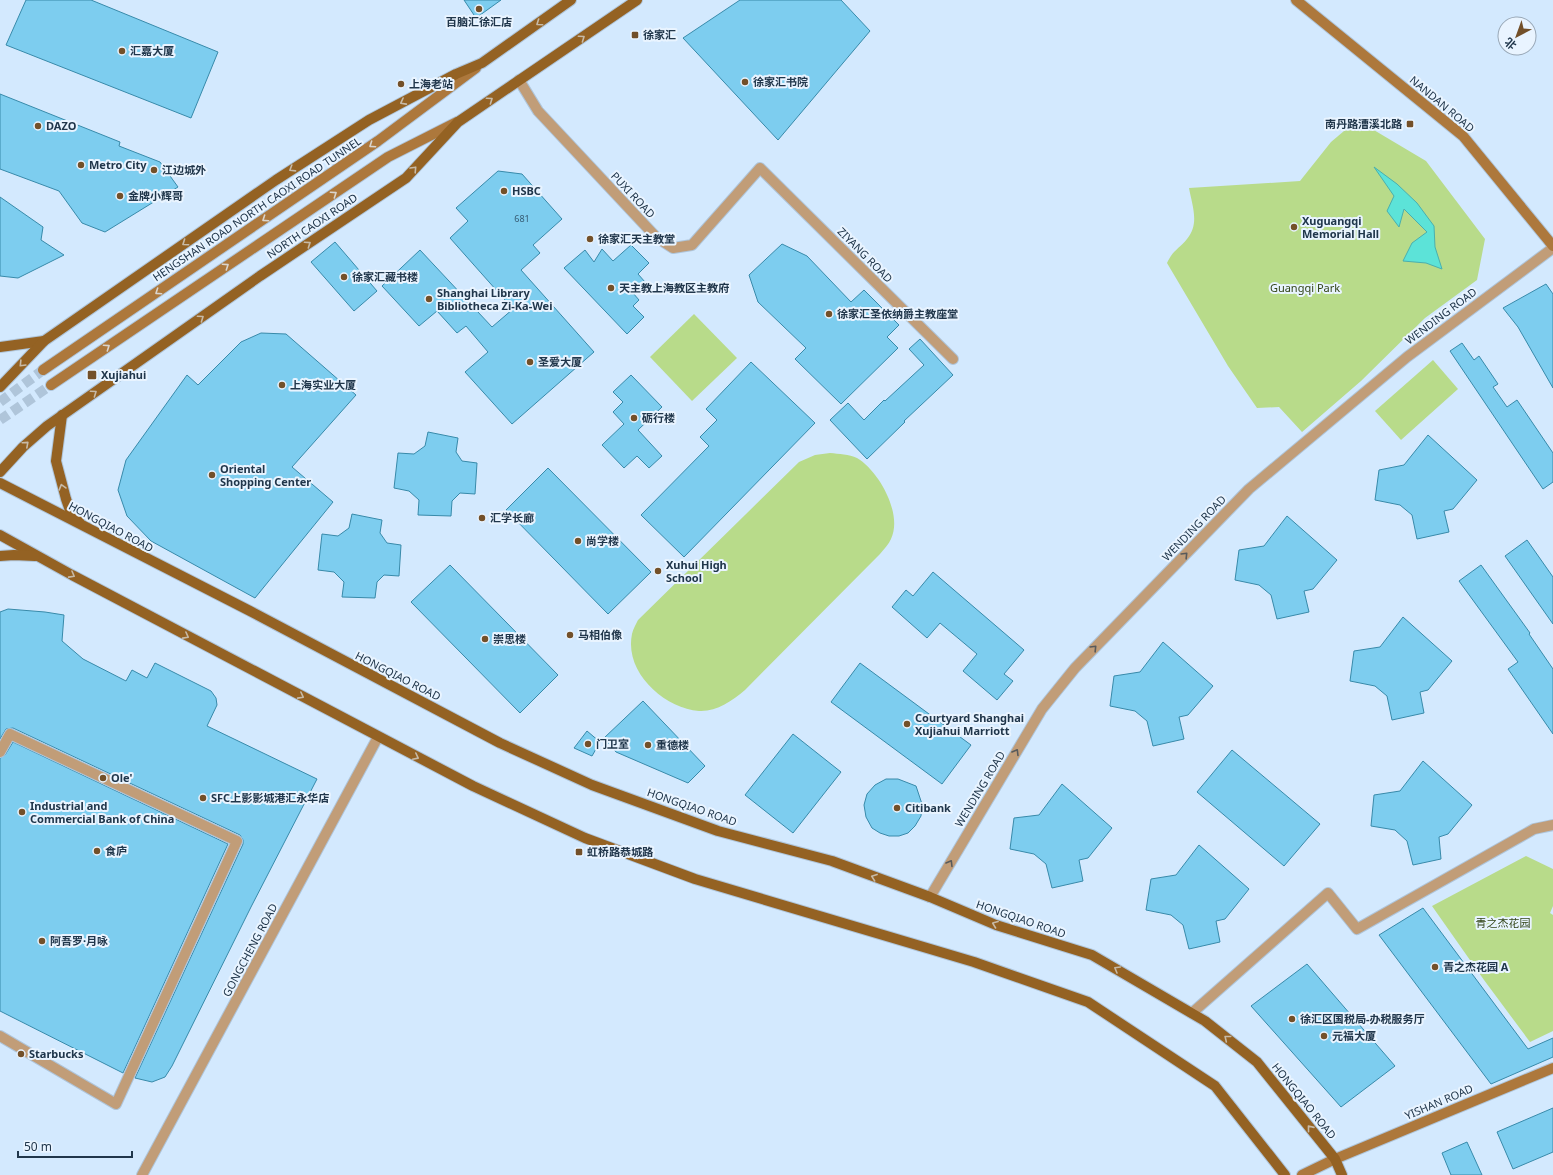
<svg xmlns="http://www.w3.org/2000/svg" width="1553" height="1175" font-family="'Noto Sans','Noto Sans SC',sans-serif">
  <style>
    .green { fill: #b8db8a }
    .water { fill: #5ce3d8; stroke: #4aafae }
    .building { fill: #7dcdef; stroke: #388aaa }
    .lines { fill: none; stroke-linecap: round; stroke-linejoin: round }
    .secondary-tunnel { stroke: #afc5da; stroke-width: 10; stroke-dasharray: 10 5; stroke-linecap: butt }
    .street-casing { stroke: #afc5da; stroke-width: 12 }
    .secondary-casing { stroke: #afc5da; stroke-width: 12 }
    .primary-casing { stroke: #afc5da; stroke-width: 12 }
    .street { stroke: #c19d78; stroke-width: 10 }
    .secondary { stroke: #ad783c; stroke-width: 10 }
    .primary { stroke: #946223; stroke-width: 10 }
    .oneway { stroke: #c7baa7 }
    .oneway2 { stroke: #dad5ce }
    .oneway3 { stroke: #585a5b }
    .poi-dot { fill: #735029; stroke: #e9f4ff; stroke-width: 1.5 }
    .labels { text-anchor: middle; stroke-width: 4; stroke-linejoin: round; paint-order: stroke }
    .number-label { font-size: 9px; fill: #375c74 }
    .poi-label { font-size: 11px; font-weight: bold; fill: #20364b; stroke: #e9f4ff; text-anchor: start }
    .street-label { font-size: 11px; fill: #20364b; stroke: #e9f4ff }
    .park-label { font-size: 11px; fill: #314316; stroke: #e9f4ff }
  </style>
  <rect width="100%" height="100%" fill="#d3e9fe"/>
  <g class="green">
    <path d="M1357 120 1426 161 1485 239 1477 280 1425 318 1361 381 1302 432 1279 407 1257 408 1228 366 1167 263C1173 250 1179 249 1187 239 1200 224 1192 205 1189 188L1300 181 1331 142Z"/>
    <polygon points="694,314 737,358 692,401 650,357"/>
    <polygon points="1433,360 1458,389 1401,440 1375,411"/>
    <path d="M830 453C839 454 849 454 857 458 879 471 903 514 891 539 889 544 884 549 880 554L745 690C732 701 716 712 699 711 664 708 624 672 632 634 633 629 636 624 638 620L799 462 815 455Z"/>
    <polygon points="1526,856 1553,869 1553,906 1550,913 1553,915 1553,1031 1530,1042 1484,980 1432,906"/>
  </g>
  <polygon class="water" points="1374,167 1397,184 1417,203 1434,226 1435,247 1442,269 1426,263 1403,261 1412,243 1427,232 1404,209 1399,227 1387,211 1394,196"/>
  <g class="building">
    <polygon points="26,0 91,0 218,52 191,118 6,45"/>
    <polygon points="464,0 501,0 476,18"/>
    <polygon points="740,0 841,0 870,31 778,140 683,38"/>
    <polygon points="0,94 120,142 119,146 160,162 178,187 105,232 82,223 59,191 0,169"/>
    <polygon points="498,171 522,174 562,219 533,245 540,253 521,270 594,352 512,424 465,372 488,352 466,326 457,333 437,311 419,326 382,286 420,250 492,327 513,309 450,238 468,221 456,208"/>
    <polygon points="0,197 43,227 41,240 64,255 18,278 0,276"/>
    <polygon points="335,242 377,291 354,311 311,262"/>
    <polygon points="782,244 807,256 851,302 864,290 899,325 887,337 898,348 841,404 795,359 806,348 758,302 749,275"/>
    <polygon points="631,245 649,263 638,274 645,282 633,293 639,300 633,306 644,317 627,334 564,268 585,250 594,262 602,249 613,261"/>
    <polygon points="1546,284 1553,294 1553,388 1518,327 1503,308"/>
    <polygon points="261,333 286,334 356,395 292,467 333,502 255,598 151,541 127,516 118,490 126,460 187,375 198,385 241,342"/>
    <polygon points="920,339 953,375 904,421 905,422 867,459 830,420 848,403 864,420 884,400 885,401 924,365 909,349"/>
    <polygon points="1462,343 1474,360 1479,356 1498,384 1493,387 1507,407 1517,400 1553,453 1553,482 1543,489 1450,351"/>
    <polygon points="751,362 815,423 684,557 641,515 709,446 700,437 717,420 706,409"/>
    <polygon points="631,375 662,407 638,430 662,456 649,468 637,456 624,468 602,445 624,424 613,412 623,402 613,392"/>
    <polygon points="428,432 458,438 456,452 462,461 477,463 475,494 460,493 452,501 451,516 418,515 419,500 409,491 394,488 398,453 414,454 425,446"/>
    <polygon points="1428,435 1477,480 1453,509 1444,511 1449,532 1417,539 1412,515 1400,505 1375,500 1379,470 1404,465"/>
    <polygon points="548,468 651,572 608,614 506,510"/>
    <polygon points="352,514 382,520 380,533 387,543 401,545 399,576 384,575 377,582 375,598 342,597 344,582 334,572 318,570 322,534 338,536 349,528"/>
    <polygon points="1287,516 1337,560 1313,589 1304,591 1309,612 1277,619 1271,595 1259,585 1235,580 1239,550 1264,546"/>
    <polygon points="1527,540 1553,577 1553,624 1505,556"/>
    <polygon points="450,565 558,675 520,713 411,602"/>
    <polygon points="1481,565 1530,633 1529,634 1553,669 1553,734 1508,669 1518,662 1459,581"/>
    <polygon points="933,572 1024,650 1004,674 1013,681 997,700 963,671 977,654 940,623 927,638 892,607 906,590 913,596"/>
    <polygon points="8,609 45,612 64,615 62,641 83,659 126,681 132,670 147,678 155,663 211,691 216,698 217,705 207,726 317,779 251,907 172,1066 165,1077 152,1082 135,1078 243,844 243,840 240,835 13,728 6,729 0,739 0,612"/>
    <polygon points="1403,617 1452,661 1428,690 1420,692 1424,713 1392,720 1387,696 1375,686 1350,681 1354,651 1380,647"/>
    <polygon points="1163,642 1213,686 1188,715 1179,717 1184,739 1153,746 1147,721 1135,711 1110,706 1114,676 1140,672"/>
    <polygon points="860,663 971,745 942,784 831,702"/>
    <polygon points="643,701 705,766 688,783 616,752 604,738"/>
    <polygon points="587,731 600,742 592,756 574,748"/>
    <polygon points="793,734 841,772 793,833 745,795"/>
    <polygon points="13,742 228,844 123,1073 0,1011 0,758 5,755"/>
    <polygon points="1232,750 1320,824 1284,866 1197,792"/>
    <polygon points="1423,761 1472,805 1448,834 1439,837 1441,859 1413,865 1407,841 1395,830 1371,826 1374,795 1400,791"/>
    <polygon points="886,779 898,779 916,786 922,804 921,816 915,826 908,833 899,836 889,836 880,833 872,828 866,817 864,805 867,794 875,785"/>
    <polygon points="1062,784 1112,828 1088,858 1079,860 1083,881 1052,888 1046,864 1034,854 1010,849 1014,818 1039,815"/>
    <polygon points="1199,845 1249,889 1225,919 1216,921 1220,942 1189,949 1183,925 1171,915 1146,910 1151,879 1176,875"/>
    <polygon points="1423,908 1528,1049 1553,1038 1553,1057 1491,1084 1379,935"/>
    <polygon points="1307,964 1395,1066 1341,1107 1251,1006"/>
    <polygon points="1553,1108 1553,1152 1513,1169 1497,1132"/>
    <polygon points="1467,1142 1482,1175 1451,1175 1442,1153"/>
  </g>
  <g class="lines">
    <g class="secondary-tunnel">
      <polyline points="0,402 43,370"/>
      <polyline points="0,420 51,385"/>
    </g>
    <defs>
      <g id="street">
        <polyline points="519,80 538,111 656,237 673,248 692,245 760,168 953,359"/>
        <polyline points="0,752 10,734 237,841 116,1104 0,1036"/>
        <polyline points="930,897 1042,709 1075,668 1249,489 1407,357 1553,248"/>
        <polyline points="1192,1013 1328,893 1357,929 1534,829 1553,825"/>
        <polyline points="142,1175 378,737"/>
      </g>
      <g id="secondary">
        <polyline points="1296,0 1463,136 1553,246"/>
        <polyline points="43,370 378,141 476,68"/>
        <polyline points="51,385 388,157 457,122"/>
        <polyline points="1302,1175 1335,1159 1553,1068"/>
      </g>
      <g id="primary">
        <polyline points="0,347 44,341"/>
        <polyline points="0,387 44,341 276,180 369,120 456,74 482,63 571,0"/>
        <polyline points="62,415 56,461 66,499 72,516 79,521"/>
        <polyline points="0,472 23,447 47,426 260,276 406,178 458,122 637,0"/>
        <polyline points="0,483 250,611 500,743 592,785 718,831 832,861 930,897 996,925 1092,955 1205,1021 1257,1062 1335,1159 1342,1175"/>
        <polyline points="0,535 72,575 473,786 585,838 695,879 974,962 1088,1002 1215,1086 1285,1175"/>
        <polyline points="0,556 14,555 35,556"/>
      </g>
    </defs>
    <use href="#street" class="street-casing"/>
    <use href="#secondary" class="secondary-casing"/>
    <use href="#primary" class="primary-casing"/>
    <use href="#street" class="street"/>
    <use href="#secondary" class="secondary"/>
    <use href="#primary" class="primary"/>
  </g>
  <defs><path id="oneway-chevron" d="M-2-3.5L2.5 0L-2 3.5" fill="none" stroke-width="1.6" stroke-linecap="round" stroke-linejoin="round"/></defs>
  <g class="oneway">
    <use href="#oneway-chevron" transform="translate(539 23) rotate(145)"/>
    <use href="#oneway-chevron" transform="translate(582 38) rotate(-35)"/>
    <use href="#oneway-chevron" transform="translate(490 100) rotate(-35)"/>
    <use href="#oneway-chevron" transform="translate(403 102) rotate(152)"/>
    <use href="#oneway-chevron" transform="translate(292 169) rotate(148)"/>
    <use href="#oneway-chevron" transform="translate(414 169) rotate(-47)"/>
    <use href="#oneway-chevron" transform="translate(185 243) rotate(145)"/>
    <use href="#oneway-chevron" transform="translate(308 244) rotate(-34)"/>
    <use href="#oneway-chevron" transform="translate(201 318) rotate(-35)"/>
    <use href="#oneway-chevron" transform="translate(22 364) rotate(134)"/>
    <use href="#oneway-chevron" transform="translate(94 393) rotate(-35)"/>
    <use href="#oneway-chevron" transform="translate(26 444) rotate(-42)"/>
    <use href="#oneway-chevron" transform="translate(62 487) rotate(-106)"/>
    <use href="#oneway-chevron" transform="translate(72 575) rotate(29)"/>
    <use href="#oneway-chevron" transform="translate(186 636) rotate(28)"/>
    <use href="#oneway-chevron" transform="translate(301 696) rotate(28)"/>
    <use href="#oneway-chevron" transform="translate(416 757) rotate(27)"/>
    <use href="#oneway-chevron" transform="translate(874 877) rotate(-160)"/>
    <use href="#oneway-chevron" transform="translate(995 924) rotate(-159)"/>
    <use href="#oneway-chevron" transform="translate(1117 969) rotate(-150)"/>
    <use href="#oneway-chevron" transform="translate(1227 1038) rotate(-141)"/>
    <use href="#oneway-chevron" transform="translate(1310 1128) rotate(-129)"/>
  </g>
  <g class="oneway2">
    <use href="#oneway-chevron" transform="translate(372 145) rotate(146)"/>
    <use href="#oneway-chevron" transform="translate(334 194) rotate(-34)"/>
    <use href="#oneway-chevron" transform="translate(265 219) rotate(146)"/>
    <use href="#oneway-chevron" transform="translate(226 266) rotate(-34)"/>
    <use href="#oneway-chevron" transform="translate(158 292) rotate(146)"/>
    <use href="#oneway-chevron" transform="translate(107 347) rotate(-34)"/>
  </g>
  <g class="oneway3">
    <use href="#oneway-chevron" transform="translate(1185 555) rotate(-46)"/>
    <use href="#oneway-chevron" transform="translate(1094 648) rotate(-46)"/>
    <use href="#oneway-chevron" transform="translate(1016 752) rotate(-59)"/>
    <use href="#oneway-chevron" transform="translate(950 863) rotate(-59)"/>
  </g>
  <g class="poi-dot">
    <circle cx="479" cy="9" r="4"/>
    <rect x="631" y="31" width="8" height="8" rx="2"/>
    <circle cx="122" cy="51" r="4"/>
    <circle cx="745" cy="82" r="4"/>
    <circle cx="401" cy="84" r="4"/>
    <rect x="1406" y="120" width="8" height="8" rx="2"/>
    <circle cx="38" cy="126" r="4"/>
    <circle cx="81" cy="165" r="4"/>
    <circle cx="154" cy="170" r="4"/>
    <circle cx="504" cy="191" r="4"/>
    <circle cx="120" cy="196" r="4"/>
    <circle cx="1294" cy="227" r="4"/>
    <circle cx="590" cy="239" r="4"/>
    <circle cx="344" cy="277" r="4"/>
    <circle cx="611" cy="288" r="4"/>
    <circle cx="429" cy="299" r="4"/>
    <circle cx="829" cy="314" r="4"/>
    <circle cx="530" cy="362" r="4"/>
    <rect x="87" y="370" width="10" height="10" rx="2"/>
    <circle cx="282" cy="385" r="4"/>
    <circle cx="634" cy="418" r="4"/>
    <circle cx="212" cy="475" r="4"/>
    <circle cx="482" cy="518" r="4"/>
    <circle cx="578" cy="541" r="4"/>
    <circle cx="658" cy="571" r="4"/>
    <circle cx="570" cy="635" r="4"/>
    <circle cx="485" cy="639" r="4"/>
    <circle cx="907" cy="724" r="4"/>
    <circle cx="588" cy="744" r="4"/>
    <circle cx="648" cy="745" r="4"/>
    <circle cx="103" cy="778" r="4"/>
    <circle cx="203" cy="798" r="4"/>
    <circle cx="897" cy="808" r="4"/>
    <circle cx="22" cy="812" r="4"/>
    <circle cx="97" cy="851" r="4"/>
    <rect x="575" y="848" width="8" height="8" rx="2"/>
    <circle cx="42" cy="941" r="4"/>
    <circle cx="1435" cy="967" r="4"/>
    <circle cx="1292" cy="1019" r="4"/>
    <circle cx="1324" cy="1036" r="4"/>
    <circle cx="21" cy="1054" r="4"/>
  </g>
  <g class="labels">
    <g class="number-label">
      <text x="522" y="222">681</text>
    </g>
    <g class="poi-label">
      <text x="479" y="26" text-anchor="middle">百脑汇徐汇店</text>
      <text x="643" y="39">徐家汇</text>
      <text x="130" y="55">汇嘉大厦</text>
      <text x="753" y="86">徐家汇书院</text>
      <text x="409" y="88">上海老站</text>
      <text x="1402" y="128" text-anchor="end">南丹路漕溪北路</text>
      <text x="46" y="130">DAZO</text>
      <text x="89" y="169">Metro City</text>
      <text x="162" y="174">江边城外</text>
      <text x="512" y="195">HSBC</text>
      <text x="128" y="200">金牌小辉哥</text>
      <text x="1302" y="225">Xuguangqi<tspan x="1302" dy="13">Memorial Hall</tspan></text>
      <text x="598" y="243">徐家汇天主教堂</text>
      <text x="352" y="281">徐家汇藏书楼</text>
      <text x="619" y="292">天主教上海教区主教府</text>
      <text x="437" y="297">Shanghai Library<tspan x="437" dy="13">Bibliotheca Zi-Ka-Wei</tspan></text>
      <text x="837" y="318">徐家汇圣依纳爵主教座堂</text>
      <text x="538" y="366">圣爱大厦</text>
      <text x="101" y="379">Xujiahui</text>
      <text x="290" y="389">上海实业大厦</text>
      <text x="642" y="422">砺行楼</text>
      <text x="220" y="473">Oriental<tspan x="220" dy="13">Shopping Center</tspan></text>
      <text x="490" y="522">汇学长廊</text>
      <text x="586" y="545">尚学楼</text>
      <text x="666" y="569">Xuhui High<tspan x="666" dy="13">School</tspan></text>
      <text x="578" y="639">马相伯像</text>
      <text x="493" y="643">崇思楼</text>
      <text x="915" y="722">Courtyard Shanghai<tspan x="915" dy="13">Xujiahui Marriott</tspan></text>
      <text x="596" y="748">门卫室</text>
      <text x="656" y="749">重德楼</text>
      <text x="111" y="782">Ole'</text>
      <text x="211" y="802">SFC上影影城港汇永华店</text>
      <text x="30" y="810">Industrial and<tspan x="30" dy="13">Commercial Bank of China</tspan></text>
      <text x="905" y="812">Citibank</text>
      <text x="105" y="855">食庐</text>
      <text x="587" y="856">虹桥路恭城路</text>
      <text x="50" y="945">阿吾罗·月咏</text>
      <text x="1443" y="971">青之杰花园 A</text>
      <text x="1300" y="1023">徐汇区国税局-办税服务厅</text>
      <text x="1332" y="1040">元福大厦</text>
      <text x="29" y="1058">Starbucks</text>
    </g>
    <g class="street-label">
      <text transform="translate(1442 104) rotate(40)" y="4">NANDAN ROAD</text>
      <text transform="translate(633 195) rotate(47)" y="4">PUXI ROAD</text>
      <text transform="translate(257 209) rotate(-34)" y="4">HENGSHAN ROAD NORTH CAOXI ROAD TUNNEL</text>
      <text transform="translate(312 226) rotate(-34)" y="4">NORTH CAOXI ROAD</text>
      <text transform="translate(865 255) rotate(45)" y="4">ZIYANG ROAD</text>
      <text transform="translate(1441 316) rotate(-37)" y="4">WENDING ROAD</text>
      <text transform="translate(111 527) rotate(28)" y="4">HONGQIAO ROAD</text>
      <text transform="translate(1194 528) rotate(-46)" y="4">WENDING ROAD</text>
      <text transform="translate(398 676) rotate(27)" y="4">HONGQIAO ROAD</text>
      <text transform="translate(980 789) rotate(-59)" y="4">WENDING ROAD</text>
      <text transform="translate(692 807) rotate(19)" y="4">HONGQIAO ROAD</text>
      <text transform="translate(1021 919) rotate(19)" y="4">HONGQIAO ROAD</text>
      <text transform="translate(250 950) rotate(-62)" y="4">GONGCHENG ROAD</text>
      <text transform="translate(1304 1101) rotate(51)" y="4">HONGQIAO ROAD</text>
      <text transform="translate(1439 1102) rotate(-23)" y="4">YISHAN ROAD</text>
    </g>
    <g class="park-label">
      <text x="1305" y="292">Guangqi Park</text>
      <text x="1503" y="927">青之杰花园</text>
    </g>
  </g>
  <g transform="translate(1517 36) rotate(221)"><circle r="19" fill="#e9f4ff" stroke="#99a8b7"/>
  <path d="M0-3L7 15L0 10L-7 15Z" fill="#735029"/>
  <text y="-6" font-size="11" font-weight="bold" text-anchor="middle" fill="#20364b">北</text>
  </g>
  <path d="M18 1151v6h114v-6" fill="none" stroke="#20364b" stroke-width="2"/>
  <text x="24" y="1151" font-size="12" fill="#20364b" stroke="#e9f4ff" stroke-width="3" paint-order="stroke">50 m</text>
</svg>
